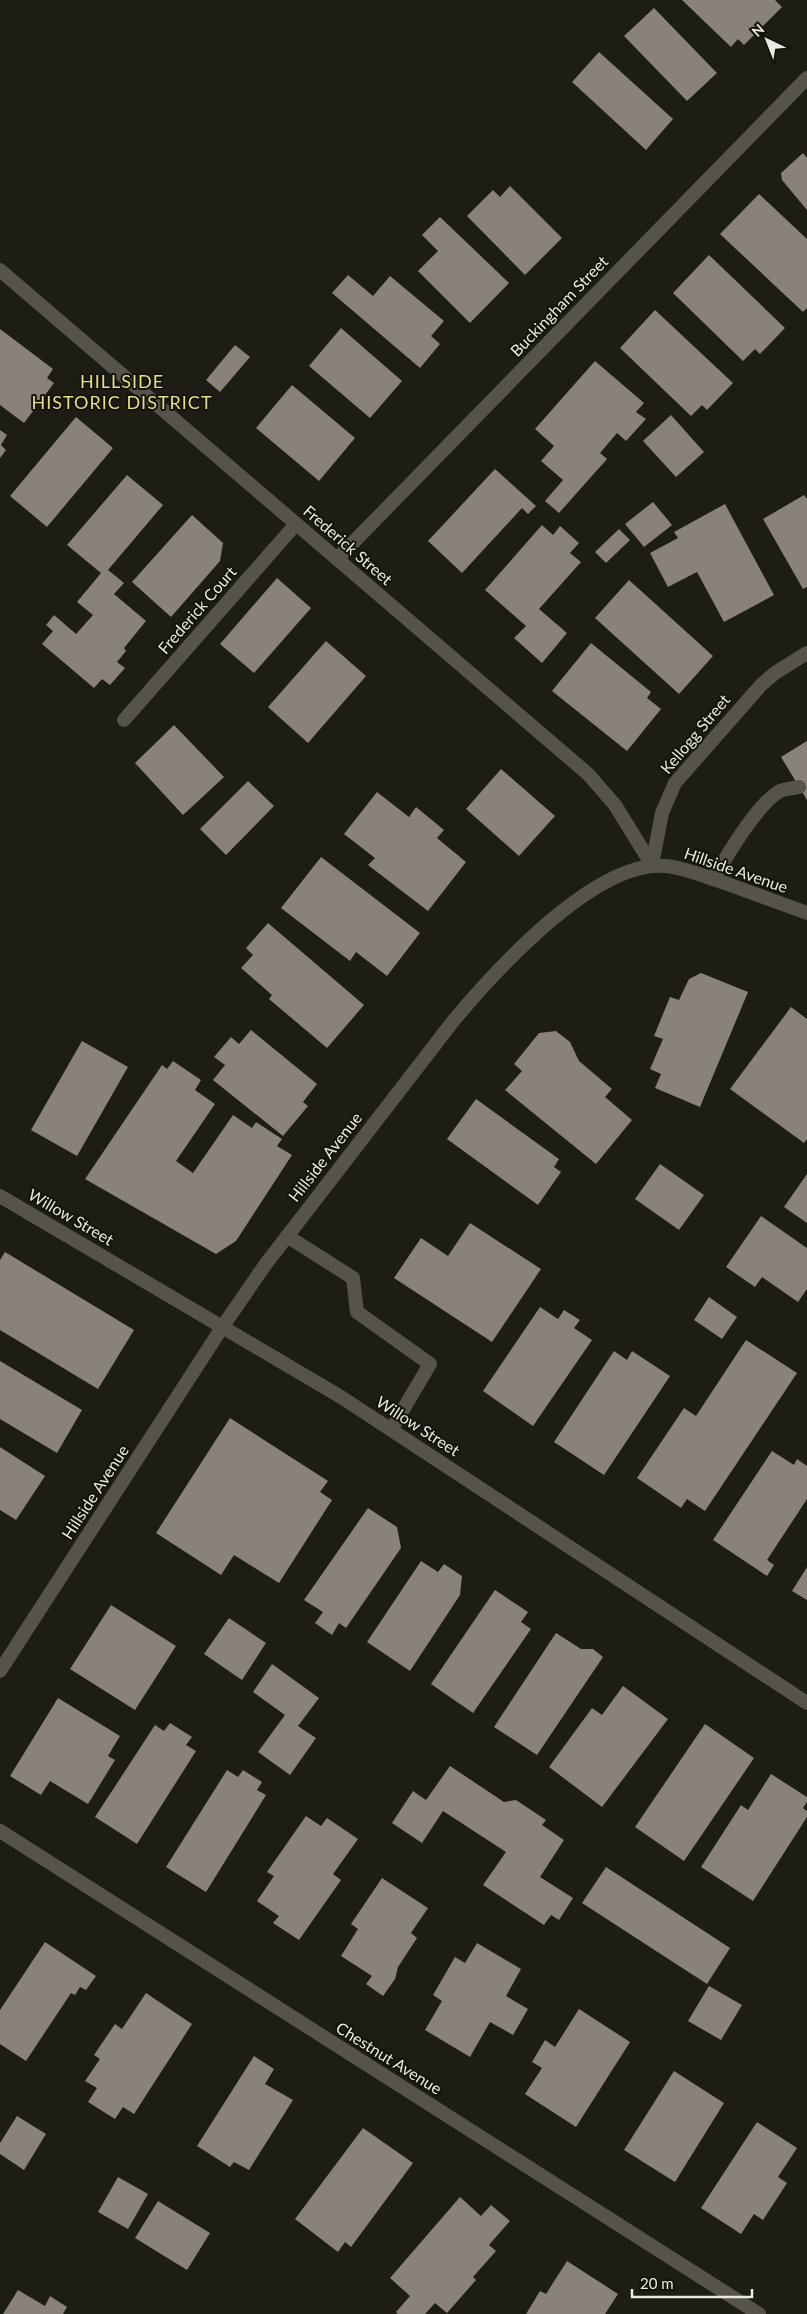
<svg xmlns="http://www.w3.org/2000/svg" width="807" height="2314" font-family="Lato,sans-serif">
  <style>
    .building { fill: #89827b }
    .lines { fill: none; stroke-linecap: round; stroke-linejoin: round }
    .service { stroke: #55534b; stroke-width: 14 }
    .minor { stroke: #55534b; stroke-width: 14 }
    .tertiary { stroke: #55534b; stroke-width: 14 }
    .labels { text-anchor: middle; stroke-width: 4; stroke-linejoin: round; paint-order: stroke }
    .street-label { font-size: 16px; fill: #eae9e4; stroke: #14130c }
    .neighbourhood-label { font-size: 18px; letter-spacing: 1px; fill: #e4dd8e; stroke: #14130c }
  </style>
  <rect width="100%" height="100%" fill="#1d1c15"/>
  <g class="building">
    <polygon points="682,0 775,0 782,7 744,45 738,39 731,47"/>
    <polygon points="654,8 717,73 687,101 624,36"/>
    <polygon points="599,52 673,119 646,150 572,82"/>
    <polygon points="803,153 807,158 807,210 782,180 781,173"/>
    <polygon points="510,186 562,238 525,275 467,216 493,190 500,197"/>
    <polygon points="759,194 807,239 807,308 803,312 720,234"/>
    <polygon points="440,217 509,283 470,323 418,271 438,251 422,235"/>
    <polygon points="709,255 785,328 760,354 755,349 743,361 673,293"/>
    <polygon points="348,275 373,296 390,276 444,321 431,336 440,344 420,368 332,293"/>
    <polygon points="655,310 733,383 707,410 702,405 691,416 620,348"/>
    <polygon points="341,328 402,381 370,418 309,366"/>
    <polygon points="0,329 53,369 47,378 54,383 24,423 0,405"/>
    <polygon points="235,345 250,357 220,392 206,380"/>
    <polygon points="595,361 644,403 636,412 646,419 626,441 617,433 600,453 607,459 559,513 545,501 563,480 541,461 554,446 535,429"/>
    <polygon points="292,385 355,438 319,481 256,428"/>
    <polygon points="671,415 704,452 676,477 643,441"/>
    <polygon points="76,417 113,448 47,527 10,496"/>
    <polygon points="0,430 7,435 1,445 6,450 0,458"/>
    <polygon points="495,469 536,506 528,514 522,508 462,573 428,541"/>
    <polygon points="127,475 163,505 108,570 124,583 114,594 146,621 124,648 126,651 117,662 125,668 110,685 102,679 94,688 42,644 53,631 46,625 54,615 76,634 93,615 77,602 101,573 67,545"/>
    <polygon points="804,495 807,499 807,587 803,589 763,519"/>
    <polygon points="653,502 672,525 644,547 625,524"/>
    <polygon points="725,504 774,595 724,622 697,572 668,587 650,553 678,538 674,532"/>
    <polygon points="192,515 223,543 220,561 171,617 132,582"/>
    <polygon points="542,525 553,535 560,526 579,543 570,553 581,562 539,609 567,633 542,663 514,638 526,626 485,590"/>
    <polygon points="619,529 630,540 606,563 595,552"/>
    <polygon points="277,578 311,608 254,673 220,644"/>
    <polygon points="629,580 713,656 679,694 595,618"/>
    <polygon points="326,641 366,676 308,743 268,707"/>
    <polygon points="591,643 651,692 647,698 661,709 627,751 552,691"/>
    <polygon points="174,725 224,777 183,815 135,763"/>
    <polygon points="807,741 807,800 781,757"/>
    <polygon points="501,769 555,816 519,856 466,809"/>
    <polygon points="248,781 274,806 226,855 200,829"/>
    <polygon points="377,792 409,817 416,807 444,830 437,838 466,862 428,911 368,865 375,858 344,834"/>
    <polygon points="321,857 420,933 387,976 356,952 350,961 281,908"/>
    <polygon points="268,923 364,1005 327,1048 269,999 272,995 241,968 253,955 246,948"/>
    <polygon points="701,973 748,992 700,1107 655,1088 661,1074 650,1069 663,1039 654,1036 670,997 679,1000 689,979"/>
    <polygon points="791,1007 807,1019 807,1139 804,1143 730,1089"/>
    <polygon points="251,1030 317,1084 303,1102 308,1106 283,1136 213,1080 225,1065 214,1057 231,1037 239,1044"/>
    <polygon points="556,1031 570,1042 579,1061 612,1089 605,1097 632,1120 596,1164 505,1090 522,1071 514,1064 539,1033"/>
    <polygon points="82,1041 128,1067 77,1156 31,1130"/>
    <polygon points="173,1061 201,1080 195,1090 215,1104 176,1161 193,1173 233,1115 252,1128 256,1122 282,1139 277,1146 292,1155 236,1241 216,1254 85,1179 162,1065 167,1069"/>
    <polygon points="476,1099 559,1159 554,1167 561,1172 538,1205 447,1139"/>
    <polygon points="660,1164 704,1195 679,1230 635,1199"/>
    <polygon points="807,1174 807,1223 784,1207"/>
    <polygon points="761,1216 807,1248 807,1289 798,1302 762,1277 755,1287 726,1267"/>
    <polygon points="470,1223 541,1269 492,1342 394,1278 421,1238 448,1256"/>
    <polygon points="5,1252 134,1330 98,1389 0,1330 0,1260"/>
    <polygon points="709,1297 737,1317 722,1339 694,1320"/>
    <polygon points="540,1307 558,1319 564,1310 580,1320 574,1328 592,1340 533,1426 483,1391"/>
    <polygon points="746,1340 797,1373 705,1511 687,1499 681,1508 637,1478 684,1408 696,1416"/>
    <polygon points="614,1351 627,1360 632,1351 670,1376 604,1475 554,1442"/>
    <polygon points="0,1361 82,1410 57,1453 0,1419"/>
    <polygon points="230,1418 328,1481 320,1492 332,1500 279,1583 234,1555 221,1575 156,1533"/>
    <polygon points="0,1447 45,1476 16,1520 0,1510"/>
    <polygon points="772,1451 794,1465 797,1459 807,1466 807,1499 767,1560 774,1565 767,1576 713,1540"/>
    <polygon points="368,1508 397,1527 401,1548 346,1628 339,1623 332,1635 315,1623 323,1612 304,1600"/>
    <polygon points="421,1561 438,1572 444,1564 462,1576 460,1595 410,1671 367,1642"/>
    <polygon points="807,1567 807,1600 792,1591"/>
    <polygon points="495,1590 528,1612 521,1622 531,1629 473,1713 431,1684"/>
    <polygon points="111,1605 176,1646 135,1710 70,1669"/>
    <polygon points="229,1618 266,1643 242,1680 204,1654"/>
    <polygon points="556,1633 581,1649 593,1649 603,1657 537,1755 494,1727"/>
    <polygon points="272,1664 319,1698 298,1726 316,1738 290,1775 258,1752 285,1715 253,1692"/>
    <polygon points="623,1686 668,1719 602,1807 549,1767 592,1708 602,1715"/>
    <polygon points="58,1698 120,1736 108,1756 115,1760 88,1804 50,1781 41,1795 10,1776"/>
    <polygon points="170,1723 192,1737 186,1745 196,1751 137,1844 95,1817 155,1725 164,1731"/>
    <polygon points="705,1724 754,1758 684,1861 635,1827"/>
    <polygon points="450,1766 504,1802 516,1800 546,1820 542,1825 564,1840 540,1877 573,1898 559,1920 551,1915 544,1925 483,1885 506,1852 443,1811 422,1843 392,1823 413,1791 426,1800"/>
    <polygon points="227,1770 238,1777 243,1770 262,1782 257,1790 266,1795 206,1892 166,1867"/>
    <polygon points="771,1774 807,1797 807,1802 803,1808 807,1811 807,1817 753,1901 701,1867 741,1805 748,1810"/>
    <polygon points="306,1816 321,1826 327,1818 358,1839 333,1874 341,1880 299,1940 273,1923 279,1916 257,1901 274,1876 267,1872"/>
    <polygon points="606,1867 730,1948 707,1984 582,1903"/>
    <polygon points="382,1878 428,1908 411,1933 417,1938 398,1967 395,1979 383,1996 366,1984 372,1976 341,1956 358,1929 351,1924"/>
    <polygon points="45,1942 96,1976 86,1990 80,1987 75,1995 71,1993 26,2061 0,2044 0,2010"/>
    <polygon points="477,1943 521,1969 506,1996 528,2009 513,2035 490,2022 470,2057 425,2030 442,2001 433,1995 455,1957 465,1963"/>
    <polygon points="709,1986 742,2005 721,2040 688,2021"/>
    <polygon points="146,1993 192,2024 134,2114 123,2107 115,2119 88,2102 97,2088 85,2081 100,2059 94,2055 115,2024 122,2029"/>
    <polygon points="579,2009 630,2042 576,2127 525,2094 542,2068 532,2062 545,2040 555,2047"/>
    <polygon points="254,2056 274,2069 265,2084 293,2100 249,2170 234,2162 230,2167 197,2146"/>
    <polygon points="674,2071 724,2103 675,2182 624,2150"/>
    <polygon points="17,2116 46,2134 24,2170 0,2154 0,2143"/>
    <polygon points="757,2122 797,2148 778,2177 787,2183 763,2220 754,2214 741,2234 701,2208"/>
    <polygon points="363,2128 413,2163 351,2247 345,2242 338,2252 295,2219"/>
    <polygon points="118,2177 148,2194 128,2229 98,2212"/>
    <polygon points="460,2197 481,2216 491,2205 510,2221 489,2245 496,2251 473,2277 476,2280 447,2313 435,2303 425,2314 398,2314 396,2312 410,2296 390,2278"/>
    <polygon points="158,2201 210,2233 187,2270 135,2238"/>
    <polygon points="567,2261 618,2294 605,2314 526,2314 540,2291 546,2294"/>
    <polygon points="18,2290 45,2306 50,2296 67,2307 63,2314 3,2314"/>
  </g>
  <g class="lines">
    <g class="service">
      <path d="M713 879C727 856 757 804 780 791 785 789 794 788 799 787"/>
      <polyline points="287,1236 353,1278 357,1312 430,1364 391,1430"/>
    </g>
    <g class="minor">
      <polyline points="0,270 588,774 615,805 652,865"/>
      <polyline points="337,559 807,78"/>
      <polyline points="124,720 296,524"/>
      <polyline points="652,865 662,813 675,783 761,685 775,673 807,653"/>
      <path d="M0 1671 223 1326 265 1265 454 1020C496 970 596 859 666 866 686 868 706 877 725 883 752 893 780 903 807 913"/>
      <polyline points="0,1831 759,2314"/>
    </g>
    <polyline class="tertiary" points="0,1196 341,1397 807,1703"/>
  </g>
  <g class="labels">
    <g class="street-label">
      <text transform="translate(559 306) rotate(-46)" y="6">Buckingham Street</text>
      <text transform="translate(348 545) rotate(41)" y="6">Frederick Street</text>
      <text transform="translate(197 610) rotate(-49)" y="6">Frederick Court</text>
      <text transform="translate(695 734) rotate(-50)" y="6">Kellogg Street</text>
      <text transform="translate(736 870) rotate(19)" y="6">Hillside Avenue</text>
      <text transform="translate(325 1157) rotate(-52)" y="6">Hillside Avenue</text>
      <text transform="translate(71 1217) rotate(30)" y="6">Willow Street</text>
      <text transform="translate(418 1426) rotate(33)" y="6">Willow Street</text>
      <text transform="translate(95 1492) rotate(-57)" y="6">Hillside Avenue</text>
      <text transform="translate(389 2058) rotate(32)" y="6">Chestnut Avenue</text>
    </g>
    <g class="neighbourhood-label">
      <text x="122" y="388">HILLSIDE<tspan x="122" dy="21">HISTORIC DISTRICT</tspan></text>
    </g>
  </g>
  <g transform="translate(767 40) rotate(317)" stroke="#14130c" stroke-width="4" paint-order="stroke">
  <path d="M0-4L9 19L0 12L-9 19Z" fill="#eae9e4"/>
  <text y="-8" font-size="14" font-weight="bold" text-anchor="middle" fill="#eae9e4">N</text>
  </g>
  <path d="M632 2289v8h120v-8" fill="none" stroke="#eae9e4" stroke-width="2.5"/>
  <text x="640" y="2289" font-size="15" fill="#eae9e4" stroke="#14130c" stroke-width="4" paint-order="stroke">20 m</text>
</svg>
